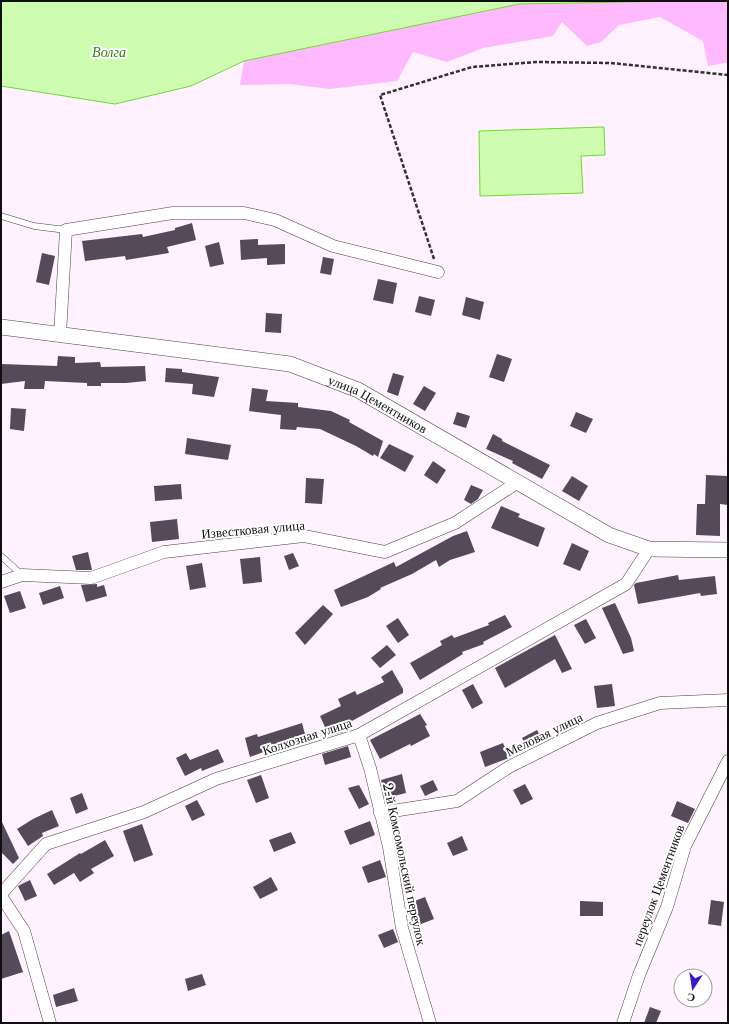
<svg xmlns="http://www.w3.org/2000/svg" width="729" height="1024" font-family="'Libre Baskerville',serif">
  <style>
    .sand { fill: #ffb9fe }
    .water { fill: #cefcb0; stroke: #6edb2f }
    .building { fill: #544a59 }
    .lines { fill: none; stroke-linecap: round; stroke-linejoin: round }
    .service-casing { stroke: #424242; stroke-width: 7 }
    .minor-casing { stroke: #424242; stroke-width: 13 }
    .tertiary-casing { stroke: #424242; stroke-width: 16 }
    .path { stroke: #313131; stroke-width: 2.5; stroke-dasharray: 4 2; stroke-linecap: butt }
    .service { stroke: #fff; stroke-width: 6 }
    .minor { stroke: #fff; stroke-width: 12 }
    .tertiary { stroke: #fff; stroke-width: 15 }
    .labels { text-anchor: middle; stroke-width: 4; stroke-linejoin: round; paint-order: stroke }
    .street-label { font-size: 13px; fill: #0f0f0f; stroke: #fff }
    .water-label { font-size: 14px; font-style: italic; fill: #32800c; stroke: #fff }
  </style>
  <rect width="100%" height="100%" fill="#fff1fe"/>
  <polygon class="sand" points="728,1 728,62 708,66 703,41 660,17 619,25 601,42 587,46 562,22 553,36 483,48 447,62 413,52 397,81 330,89 290,84 240,85 244,61 519,4"/>
  <g class="water">
    <polygon points="1,1 683,1 519,4 244,61 191,86 115,104 1,86"/>
    <polygon points="604,127 605,155 581,156 583,193 480,196 479,131"/>
  </g>
  <g class="building">
    <polygon points="192,223 196,240 167,247 169,253 126,260 125,256 85,261 82,241 142,234 143,237 175,230 175,228"/>
    <polygon points="258,239 258,245 285,244 285,264 267,265 267,258 241,260 240,240"/>
    <polygon points="219,242 224,264 210,267 205,246"/>
    <polygon points="42,253 55,256 49,285 36,282"/>
    <polygon points="323,257 334,259 331,275 320,273"/>
    <polygon points="378,279 397,283 393,304 373,300"/>
    <polygon points="419,296 435,300 431,316 415,312"/>
    <polygon points="466,297 484,302 480,320 462,315"/>
    <polygon points="266,313 282,314 281,333 265,332"/>
    <polygon points="497,354 512,359 504,382 489,377"/>
    <polygon points="58,356 75,357 75,363 100,362 101,367 145,366 146,381 126,383 101,383 101,386 87,386 87,383 45,381 44,389 24,389 25,381 1,384 1,364 57,366"/>
    <polygon points="166,368 182,369 182,372 219,377 214,397 192,394 193,384 165,382"/>
    <polygon points="393,373 404,376 398,396 387,392"/>
    <polygon points="424,386 436,393 425,411 413,404"/>
    <polygon points="252,388 268,390 266,401 298,403 298,407 331,411 350,420 349,422 383,441 378,457 374,454 373,456 356,446 320,429 297,427 296,430 280,429 281,415 249,411"/>
    <polygon points="11,408 26,409 24,431 10,429"/>
    <polygon points="457,412 470,416 466,428 453,424"/>
    <polygon points="576,412 593,419 586,433 570,426"/>
    <polygon points="493,434 502,439 502,441 550,465 542,479 512,463 513,461 486,449"/>
    <polygon points="187,438 231,445 228,460 185,454"/>
    <polygon points="389,444 414,456 405,472 380,458"/>
    <polygon points="433,461 446,470 437,484 424,475"/>
    <polygon points="706,475 728,476 728,505 720,504 720,536 696,535 697,504 705,504"/>
    <polygon points="572,476 588,486 579,501 562,491"/>
    <polygon points="306,478 324,479 322,504 305,503"/>
    <polygon points="181,484 182,499 155,501 154,486"/>
    <polygon points="471,485 483,490 478,499 471,504 464,500"/>
    <polygon points="501,506 520,514 518,517 545,528 538,547 491,528"/>
    <polygon points="177,519 179,539 152,542 150,522"/>
    <polygon points="467,531 475,552 450,560 439,567 436,560 412,574 380,588 381,589 368,597 341,607 334,590 394,562 396,567 453,536"/>
    <polygon points="572,543 589,551 580,571 563,564"/>
    <polygon points="88,552 92,570 76,570 72,556"/>
    <polygon points="293,553 299,566 289,570 284,556"/>
    <polygon points="260,557 262,582 243,584 240,559"/>
    <polygon points="202,563 206,587 190,590 186,566"/>
    <polygon points="678,575 679,580 715,576 717,594 701,596 700,593 638,604 634,585 636,583"/>
    <polygon points="97,584 97,587 104,585 107,596 86,602 81,585"/>
    <polygon points="60,586 64,598 43,605 39,593"/>
    <polygon points="20,591 26,608 10,613 4,596"/>
    <polygon points="615,603 631,638 634,651 623,654 602,608"/>
    <polygon points="323,605 333,614 305,645 295,633"/>
    <polygon points="505,615 512,627 483,642 484,644 462,652 463,654 420,680 410,663 442,645 440,641 452,635 454,638 489,625 488,623"/>
    <polygon points="398,618 409,635 398,643 386,626"/>
    <polygon points="586,619 596,638 585,644 574,625"/>
    <polygon points="555,635 572,669 562,673 555,659 505,688 495,668"/>
    <polygon points="387,645 396,655 380,668 371,658"/>
    <polygon points="392,670 403,689 403,693 341,727 343,732 329,736 320,716 341,706 338,699 355,691 357,695 384,682 381,677"/>
    <polygon points="473,684 483,703 472,709 462,690"/>
    <polygon points="612,684 615,706 597,708 594,686"/>
    <polygon points="420,714 427,725 425,726 430,736 411,746 410,744 380,759 370,740"/>
    <polygon points="302,723 306,738 296,740 250,757 245,738 257,734 258,737"/>
    <polygon points="537,730 542,739 527,747 522,738"/>
    <polygon points="503,743 509,758 485,767 480,752"/>
    <polygon points="348,746 351,757 325,765 322,754"/>
    <polygon points="218,749 224,762 202,771 201,768 185,776 176,758 186,753 190,760"/>
    <polygon points="402,774 406,793 386,798 381,780"/>
    <polygon points="261,775 269,798 256,803 247,780"/>
    <polygon points="433,780 438,790 425,796 420,786"/>
    <polygon points="525,784 533,799 521,805 513,790"/>
    <polygon points="359,785 369,804 359,809 348,788"/>
    <polygon points="82,793 88,809 76,814 70,798"/>
    <polygon points="197,800 205,815 192,821 185,806"/>
    <polygon points="677,801 695,809 688,823 671,816"/>
    <polygon points="52,810 59,826 42,833 43,836 28,846 17,829 33,819"/>
    <polygon points="1,820 19,858 13,864 1,852"/>
    <polygon points="370,821 375,835 350,845 344,831"/>
    <polygon points="142,824 153,855 134,862 123,831"/>
    <polygon points="291,832 296,843 274,852 269,840"/>
    <polygon points="462,836 468,850 453,856 447,843"/>
    <polygon points="105,840 114,856 91,869 94,873 80,882 74,873 54,885 47,874 80,853 81,854"/>
    <polygon points="380,860 386,877 368,883 362,867"/>
    <polygon points="271,877 278,890 260,899 253,887"/>
    <polygon points="30,880 37,896 25,901 18,886"/>
    <polygon points="425,897 434,919 416,926 407,904"/>
    <polygon points="711,900 724,902 721,926 708,924"/>
    <polygon points="580,901 603,902 603,916 580,916"/>
    <polygon points="393,929 398,942 384,948 378,935"/>
    <polygon points="9,931 23,972 1,979 1,935"/>
    <polygon points="202,974 206,985 188,991 185,979"/>
    <polygon points="74,988 78,1001 56,1007 53,995"/>
    <polygon points="650,1007 661,1011 656,1023 644,1023"/>
  </g>
  <g class="lines">
    <defs>
      <g id="service">
        <polyline points="1,216 34,226 66,230"/>
        <polyline points="1,556 22,575"/>
      </g>
      <g id="minor">
        <polyline points="60,335 66,230 173,213 244,213 275,220 333,246 438,272"/>
        <polyline points="1,582 22,575 91,578 164,552 304,536 385,552 455,523 518,482"/>
        <polyline points="359,735 370,768 389,847 402,928 430,1023"/>
        <polyline points="380,813 457,801 509,767 597,723 660,703 728,700"/>
        <polyline points="1,894 46,844 144,812 216,779 359,735 626,584 649,549"/>
        <polyline points="1,896 24,931 50,1023"/>
        <polyline points="623,1023 639,975 667,907 685,846 728,761"/>
      </g>
      <g id="tertiary">
        <path id="s1" d="M1 327 290 364 358 390 609 535 649 549 728 550"/>
      </g>
    </defs>
    <use href="#service" class="service-casing"/>
    <use href="#minor" class="minor-casing"/>
    <use href="#tertiary" class="tertiary-casing"/>
    <polyline class="path" points="434,259 380,95 472,67 536,62 611,63 728,75"/>
    <use href="#service" class="service"/>
    <use href="#minor" class="minor"/>
    <use href="#tertiary" class="tertiary"/>
  </g>
  <g class="labels">
    <g class="street-label">
      <text dy="5" stroke="none"><textPath href="#s1" startOffset="388">улица Цементников</textPath></text>
      <text transform="translate(253 529) rotate(-5)" y="5">Известковая улица</text>
      <text transform="translate(544 734) rotate(-26)" y="5">Меловая улица</text>
      <text transform="translate(307 736) rotate(-18)" y="5">Колхозная улица</text>
      <text transform="translate(405 864) rotate(78)" y="5">2-й Комсомольский переулок</text>
      <text transform="translate(658 885) rotate(-70)" y="5">переулок Цементников</text>
    </g>
    <g class="water-label">
      <text x="109" y="57">Волга</text>
    </g>
  </g>
  <rect width="729" height="1024" fill="none" stroke="#0f0f0f" stroke-width="4"/>
  <g transform="translate(693 988) rotate(192)"><circle r="19" fill="#ffffff" stroke="#9f9f9f"/>
  <path d="M0-3L7 15L0 10L-7 15Z" fill="#3a17cf"/>
  <text y="-6" font-size="11" font-weight="bold" text-anchor="middle" fill="#0f0f0f">С</text>
  </g>
</svg>
